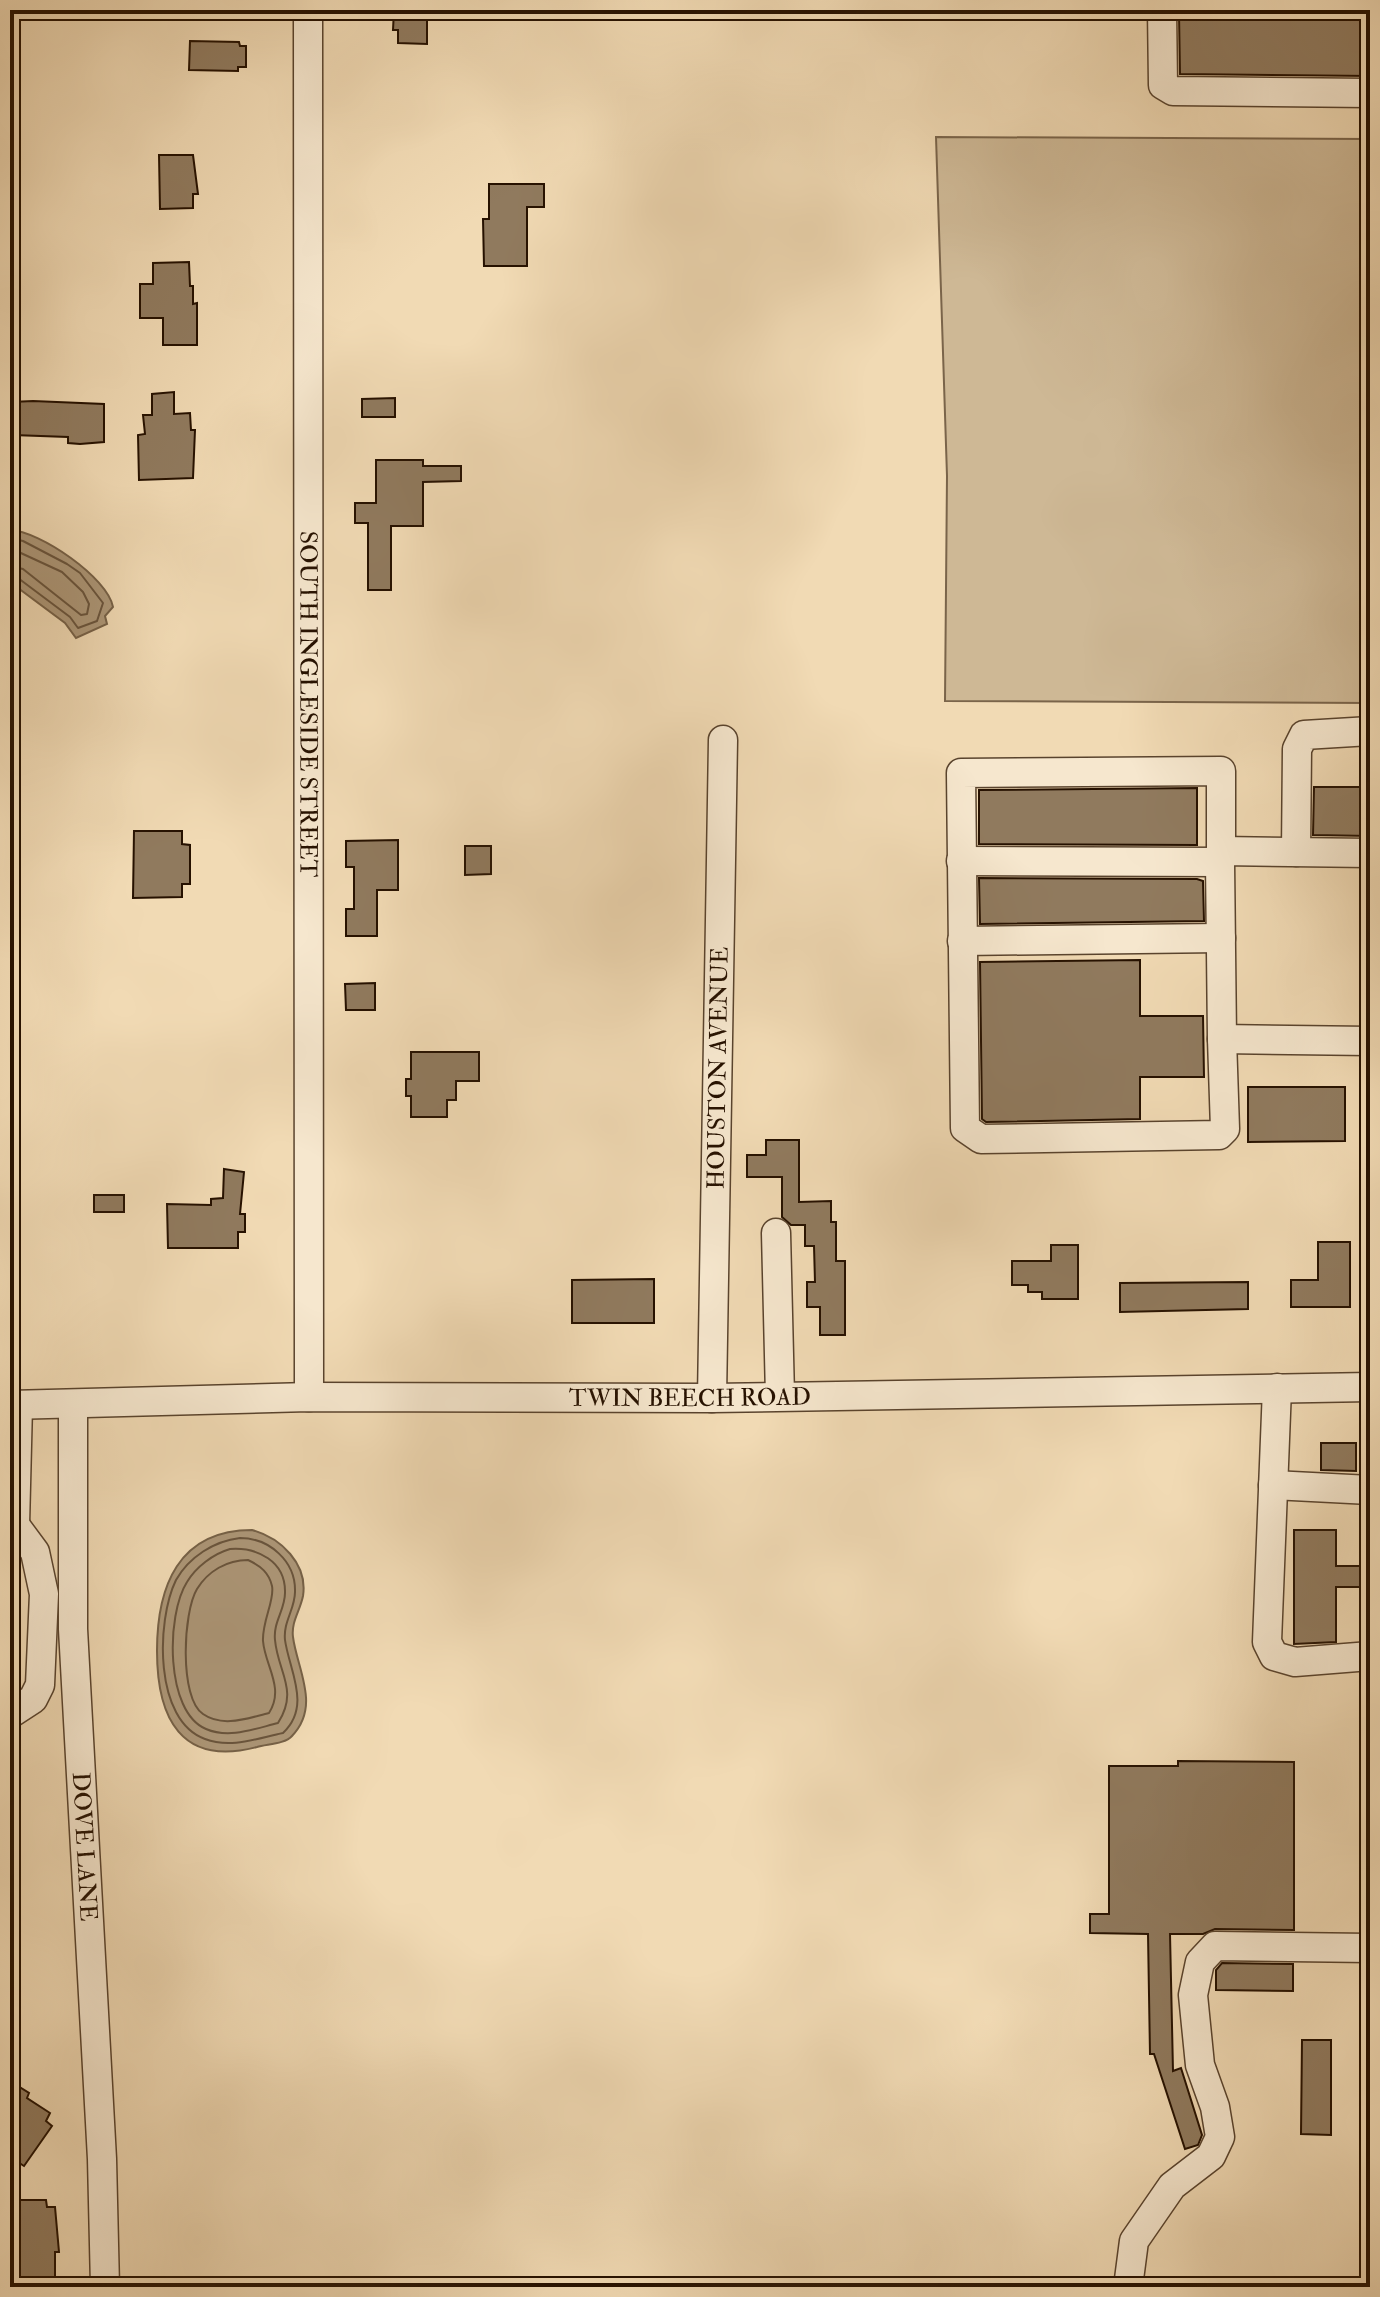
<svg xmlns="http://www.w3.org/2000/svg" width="1380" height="2297" font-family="'IM FELL Double Pica',serif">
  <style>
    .green { fill: #ceb895; stroke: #7a644a; stroke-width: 2 }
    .water { fill: #ac9677; stroke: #766147; stroke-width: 2 }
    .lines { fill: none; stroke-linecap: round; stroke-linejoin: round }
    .shore { stroke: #69543c; stroke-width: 2 }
    .building { fill: #907a5e; stroke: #261100; stroke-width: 2 }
    .minor-casing { stroke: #59432d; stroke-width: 31 }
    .minor { stroke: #f6e7ce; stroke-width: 28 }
    .labels { text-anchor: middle; stroke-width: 6; stroke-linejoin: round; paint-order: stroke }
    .street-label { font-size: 24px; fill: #261100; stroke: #f6e7ce }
  </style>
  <rect width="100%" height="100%" fill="#f1dab4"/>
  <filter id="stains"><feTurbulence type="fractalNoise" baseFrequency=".0025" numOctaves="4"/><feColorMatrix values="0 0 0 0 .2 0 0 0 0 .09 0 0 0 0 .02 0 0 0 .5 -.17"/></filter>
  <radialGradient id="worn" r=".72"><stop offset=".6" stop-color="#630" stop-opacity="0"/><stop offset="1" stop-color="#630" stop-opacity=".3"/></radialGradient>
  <polygon class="green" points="936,137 1370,139 1370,703 945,701 947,476"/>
  <g class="water">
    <path d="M10 530C40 531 108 578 113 607L105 616 107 624 76 638 65 623 10 582Z"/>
    <path d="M252 1530C281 1538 308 1564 303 1596 300 1611 291 1622 293 1637 297 1669 321 1706 292 1736 285 1744 267 1744 257 1747 181 1767 157 1718 157 1651 157 1587 178 1530 252 1530Z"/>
  </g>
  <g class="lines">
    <g class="shore">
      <polyline points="10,538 23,541 67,564 80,573 103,603 97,621 78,628 70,617 18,578 10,576"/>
      <polyline points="10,548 62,572 83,592 89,604 87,614 81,615 23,569 10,566"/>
      <path d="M240 1538C269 1538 296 1561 295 1592 295 1609 283 1622 285 1640 289 1670 312 1706 283 1733 258 1738 231 1749 205 1739 154 1721 156 1621 176 1580 189 1557 214 1541 240 1538Z"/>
      <path d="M230 1549C257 1547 286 1561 285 1593 285 1610 273 1622 275 1640 278 1673 299 1690 278 1723 254 1729 229 1739 206 1729 165 1712 166 1615 187 1582 196 1567 213 1554 230 1549Z"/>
      <path d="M248 1560C261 1566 269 1573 272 1586 275 1600 262 1621 263 1641 265 1666 285 1688 269 1713 248 1718 223 1728 203 1714 179 1698 183 1612 197 1589 208 1571 227 1560 248 1560Z"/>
    </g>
  </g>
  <g class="building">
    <polygon points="394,10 427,10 427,44 398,43 398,30 393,30"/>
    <polygon points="1370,12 1370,76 1180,74 1179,14"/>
    <polygon points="190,41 239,42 240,46 246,46 246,67 238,67 238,71 189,70"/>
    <polygon points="159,155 193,155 198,194 193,194 193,208 160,209"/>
    <polygon points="489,184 544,184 544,207 527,207 527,266 484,266 483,219 489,219"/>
    <polygon points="189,262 190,286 193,286 193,304 197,303 197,345 163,345 163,318 140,318 140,284 153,284 153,263"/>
    <polygon points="174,392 174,414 190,413 191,430 195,430 193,478 139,480 138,435 145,434 143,415 152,415 152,394"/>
    <polygon points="395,398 395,417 362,417 362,399"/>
    <polygon points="33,401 104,404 104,442 80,444 68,443 68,437 13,435 12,402"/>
    <polygon points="376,460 423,460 423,466 461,466 461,481 423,482 423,526 391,526 391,590 368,590 368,523 355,523 355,503 376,503"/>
    <polygon points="1314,787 1370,787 1370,836 1313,835"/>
    <polygon points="1197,788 1197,845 979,844 979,790"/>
    <polygon points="134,831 182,831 182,844 190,845 190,884 182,884 182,897 133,898"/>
    <polygon points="398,840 398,890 377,890 377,936 346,936 346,909 354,909 354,867 346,867 346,841"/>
    <polygon points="465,846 491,846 491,874 465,875"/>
    <polygon points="979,878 1197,879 1203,881 1204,921 980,924"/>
    <polygon points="1140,960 1140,1016 1203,1016 1204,1077 1140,1077 1140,1119 986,1122 982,1119 980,962"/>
    <polygon points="375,983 375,1010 346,1010 345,984"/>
    <polygon points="411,1052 479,1052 479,1081 456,1081 456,1100 447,1100 447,1117 411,1117 411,1096 406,1096 406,1079 411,1079"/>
    <polygon points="1248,1087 1345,1087 1345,1141 1248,1142"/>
    <polygon points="766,1140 799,1140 799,1202 831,1201 831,1222 836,1222 836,1261 845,1261 845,1335 820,1335 820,1307 807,1307 807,1282 815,1282 814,1246 805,1246 805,1225 791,1225 782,1217 782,1177 747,1177 747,1155 766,1155"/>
    <polygon points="224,1169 244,1172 240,1214 245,1214 245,1232 238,1232 238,1248 168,1248 167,1204 211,1205 211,1199 223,1198"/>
    <rect x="94" y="1195" width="30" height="17"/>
    <polygon points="1318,1242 1350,1242 1350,1307 1291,1307 1291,1280 1318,1280"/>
    <polygon points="1051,1245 1078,1245 1078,1299 1042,1299 1042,1292 1028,1292 1028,1285 1012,1285 1012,1261 1051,1261"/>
    <polygon points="654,1279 654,1323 572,1323 572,1280"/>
    <polygon points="1248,1282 1248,1309 1120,1312 1120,1283"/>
    <polygon points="1321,1443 1356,1443 1356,1471 1321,1470"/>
    <polygon points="1294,1530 1336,1530 1336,1566 1370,1566 1370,1587 1336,1587 1336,1642 1294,1644"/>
    <polygon points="1178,1761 1294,1762 1294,1930 1215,1929 1203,1934 1170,1934 1173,2071 1181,2068 1202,2135 1198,2145 1185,2149 1154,2054 1150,2054 1148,1934 1090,1933 1090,1914 1109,1914 1109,1766 1178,1766"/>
    <polygon points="1222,1963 1293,1964 1293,1991 1216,1990 1216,1970"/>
    <polygon points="1302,2040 1331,2040 1331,2135 1301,2134"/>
    <polygon points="10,2081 29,2093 27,2098 50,2113 46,2121 52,2126 24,2166 10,2157"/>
    <polygon points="10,2200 46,2200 47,2207 55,2207 59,2252 55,2252 55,2281 47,2281 47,2287 10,2287"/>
  </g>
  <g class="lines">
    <defs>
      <g id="minor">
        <path id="s1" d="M308 10 309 1397"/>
        <polyline points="1162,10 1163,85 1173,91 1370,93"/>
        <polyline points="1221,851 1221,771 961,773 965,1128 981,1139 1219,1135 1225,1129 1222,1039"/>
        <polyline points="1296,852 1297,749 1304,735 1370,731"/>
        <polyline points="1370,853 1221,851 1220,862 1222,1039 1370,1041"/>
        <polyline points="961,861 1220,862"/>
        <polyline points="962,941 1221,938"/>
        <polyline points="776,1233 780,1396"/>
        <polyline points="1277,1388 1267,1642 1274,1656 1295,1662 1370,1656"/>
        <path id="s2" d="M712 1398 723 740"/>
        <path id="s3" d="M10 1405 309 1397 712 1398 1370 1387"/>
        <path id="s4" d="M73 1405V1629L102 2159 105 2287"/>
        <polyline points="1273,1485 1370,1490"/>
        <polyline points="10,1535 15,1525 18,1405"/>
        <polyline points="10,1714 33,1699 40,1685 44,1594 35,1552 15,1525"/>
        <polyline points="1128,2287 1134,2241 1172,2186 1211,2156 1220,2137 1215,2107 1200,2065 1193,1995 1200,1962 1215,1946 1370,1948"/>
      </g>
    </defs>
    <use href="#minor" class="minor-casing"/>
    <use href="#minor" class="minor"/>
  </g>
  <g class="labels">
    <g class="street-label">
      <text dy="8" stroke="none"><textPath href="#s1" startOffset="694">SOUTH INGLESIDE STREET</textPath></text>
      <text dy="8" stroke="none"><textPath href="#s2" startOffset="330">HOUSTON AVENUE</textPath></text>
      <text dy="8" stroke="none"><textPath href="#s3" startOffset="680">TWIN BEECH ROAD</textPath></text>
      <text dy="8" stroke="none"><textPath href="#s4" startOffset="442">DOVE LANE</textPath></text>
    </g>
  </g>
  <rect width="1380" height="2297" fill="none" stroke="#f1dab4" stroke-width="40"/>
  <rect x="12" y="12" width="1356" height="2273" fill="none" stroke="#261100" stroke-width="4"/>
  <rect x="20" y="20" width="1340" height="2257" fill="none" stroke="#261100" stroke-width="2"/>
  <rect width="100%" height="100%" filter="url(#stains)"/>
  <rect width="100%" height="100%" fill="url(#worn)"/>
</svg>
